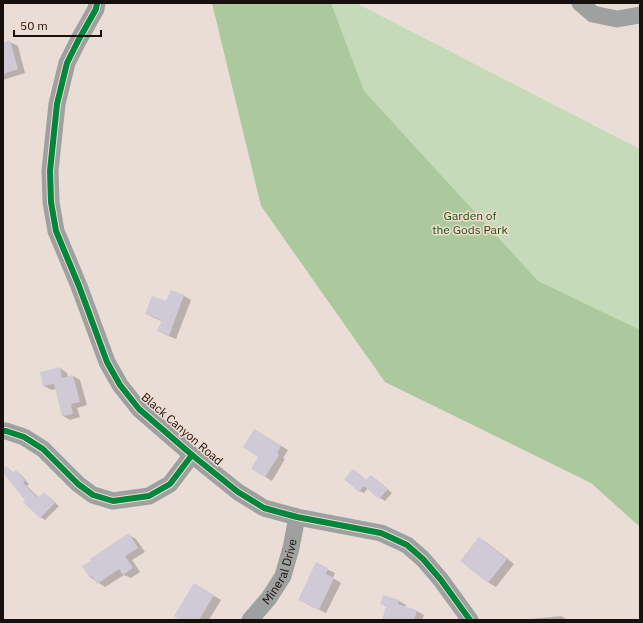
<svg xmlns="http://www.w3.org/2000/svg" width="643" height="623" font-family="'IBM Plex Sans',sans-serif">
  <style>
    .green { fill: #c5dab8 }
    .forest { fill: #acc99e }
    .shadow { fill: #0003 }
    .building { fill: #d0c9d6 }
    .lines { fill: none; stroke-linecap: round; stroke-linejoin: round }
    .minor { stroke: #9fa0a0; stroke-width: 17 }
    .cycleway-casing { stroke: #f1dace; stroke-width: 8 }
    .cycleway { stroke: #00873e; stroke-width: 6 }
    .labels { text-anchor: middle; stroke-width: 3; stroke-linejoin: round; paint-order: stroke }
    .park-label { font-size: 12px; fill: #17540c; stroke: #f1dace }
    .street-label { font-size: 12px; fill: #17100c; stroke: #f1dace }
  </style>
  <rect width="100%" height="100%" fill="#e9ddd6"/>
  <polygon class="green" points="224,3 356,3 640,149 640,409 279,222 220,38"/>
  <polygon class="forest" points="212,3 331,3 364,91 538,281 640,330 640,527 591,483 385,382 261,206"/>
  <g class="shadow">
    <polygon points="10,42 18,46 25,73 3,80 3,44"/>
    <polygon points="184,296 191,300 176,339 166,335 159,331 162,321 154,318 147,314"/>
    <polygon points="60,368 67,373 68,377 73,376 80,380 87,405 77,408 80,417 70,420 63,416 56,389 52,390 44,386"/>
    <polygon points="255,430 288,450 283,458 285,459 272,481 253,469 260,456"/>
    <polygon points="6,467 14,473 16,471 20,474 29,484 27,486 39,498 44,493 48,496 59,506 45,520 40,517 3,471 3,470"/>
    <polygon points="353,470 358,473 367,481 376,479 392,493 385,501 380,498 368,488 364,493 359,491"/>
    <polygon points="129,535 136,539 145,552 132,560 140,572 131,578 124,575 105,587 90,577"/>
    <polygon points="479,538 486,542 514,564 496,587 489,583 461,561"/>
    <polygon points="316,564 335,573 333,578 341,583 326,613 306,604"/>
    <polygon points="194,584 221,600 209,620 182,620"/>
    <polygon points="399,601 406,605 405,607 417,611 424,615 422,620 383,620 387,607 381,604"/>
    <polygon points="561,616 568,620 532,620 532,619"/>
  </g>
  <g class="building">
    <polygon points="10,40 18,69 3,74 3,43"/>
    <polygon points="171,290 184,295 169,336 157,331 162,320 145,314 152,296 166,301"/>
    <polygon points="60,367 62,378 73,375 80,402 71,404 73,414 62,416 54,384 43,386 40,372"/>
    <polygon points="254,429 281,446 277,453 279,455 265,477 251,469 258,457 243,447"/>
    <polygon points="6,466 13,473 16,470 25,481 23,483 38,498 44,492 55,503 40,518 23,502 25,500 3,473 3,468"/>
    <polygon points="353,469 366,480 371,475 388,489 379,499 364,486 359,492 344,479"/>
    <polygon points="129,533 138,548 125,556 133,568 123,575 119,569 97,584 92,576 90,578 82,566 91,561 90,559"/>
    <polygon points="479,537 507,559 488,583 460,561"/>
    <polygon points="316,562 328,568 326,574 334,578 319,610 298,600"/>
    <polygon points="194,583 214,595 199,620 180,620 174,616"/>
    <polygon points="383,595 399,600 398,604 417,610 414,620 382,620 386,606 380,604"/>
  </g>
  <g class="lines">
    <g class="minor">
      <polyline points="97,3 96,9 78,41 67,63 57,104 50,171 51,202 56,231 79,286 107,362 120,385 139,409 192,455 238,492 264,508 297,517 381,533 407,545 423,559 441,580 470,620"/>
      <polyline points="580,3 593,14 617,19 640,15"/>
      <polyline points="3,431 6,431 24,437 43,449 78,484 93,495 113,501 149,496 170,484 192,455"/>
      <path id="s1" d="M250 620 269 598 283 576 291 548 297 517"/>
    </g>
    <defs>
      <g id="cycleway">
        <polyline points="97,3 96,9 78,41 67,63 57,104 50,171 51,202 56,231 79,286 107,362 120,385 139,409 192,455 238,492 264,508 297,517 381,533 407,545 423,559 441,580 470,620"/>
        <polyline points="3,431 6,431 24,437 43,449 78,484 93,495 113,501 149,496 170,484 192,455"/>
      </g>
    </defs>
    <use href="#cycleway" class="cycleway-casing"/>
    <use href="#cycleway" class="cycleway"/>
  </g>
  <g class="labels">
    <g class="park-label">
      <text x="470" y="220">Garden of<tspan x="470" dy="14">the Gods Park</tspan></text>
    </g>
    <g class="street-label">
      <text transform="translate(182 429) rotate(41)" y="4">Black Canyon Road</text>
      <text dy="4" stroke="none"><textPath href="#s1" startOffset="58">Mineral Drive</textPath></text>
    </g>
  </g>
  <rect width="643" height="623" fill="none" stroke="#17100c" stroke-width="8"/>
  <path d="M14 30v6h87v-6" fill="none" stroke="#17100c" stroke-width="2"/>
  <text x="20" y="30" font-size="12" fill="#17100c" stroke="#f1dace" stroke-width="3" paint-order="stroke">50 m</text>
</svg>
